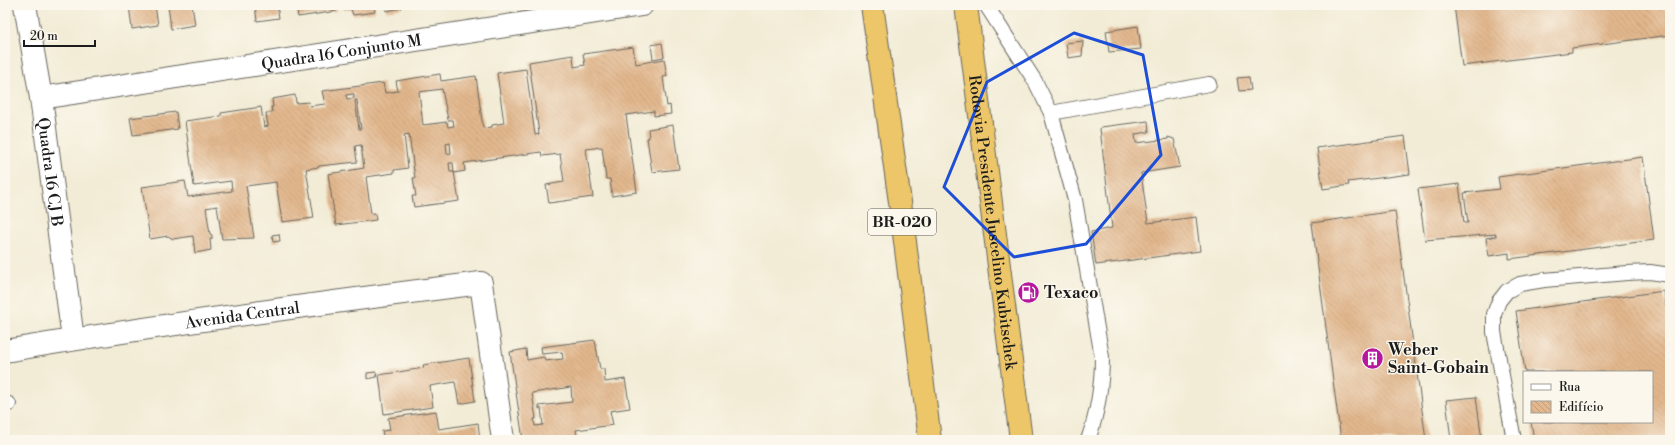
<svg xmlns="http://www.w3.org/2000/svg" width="1675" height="445" font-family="'Libre Bodoni',serif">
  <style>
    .building { fill: url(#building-back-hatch); fill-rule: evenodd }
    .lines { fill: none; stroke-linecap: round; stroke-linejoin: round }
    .lane-casing { stroke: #67655d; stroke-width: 16 }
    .street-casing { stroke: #67655d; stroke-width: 24 }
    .highway-casing { stroke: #67655d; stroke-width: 24 }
    .lane { stroke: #fff; stroke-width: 14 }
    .street { stroke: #fff; stroke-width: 22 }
    .highway { stroke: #ecc669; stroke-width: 22 }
    .marked { fill: none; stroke: #1d4ed8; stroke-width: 3; stroke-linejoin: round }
    .labels { text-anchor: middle; stroke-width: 3; stroke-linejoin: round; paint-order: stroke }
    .shield { fill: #fbf7ec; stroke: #5f5e5a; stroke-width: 1 }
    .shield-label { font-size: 15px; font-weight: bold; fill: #1c1c1c }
    .street-label { font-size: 16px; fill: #1c1c1c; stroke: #fbf7ec }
    .poi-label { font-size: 16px; font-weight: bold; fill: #1c1c1c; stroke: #fbf7ec; text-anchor: start }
  </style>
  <defs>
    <pattern id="building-back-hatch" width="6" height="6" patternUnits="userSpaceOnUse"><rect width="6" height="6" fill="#e2b78d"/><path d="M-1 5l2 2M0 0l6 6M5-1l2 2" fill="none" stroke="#c19d79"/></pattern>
  </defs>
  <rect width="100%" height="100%" fill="#fbf7ec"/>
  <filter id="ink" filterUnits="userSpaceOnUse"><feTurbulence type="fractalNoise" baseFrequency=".025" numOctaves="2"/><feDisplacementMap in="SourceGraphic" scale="8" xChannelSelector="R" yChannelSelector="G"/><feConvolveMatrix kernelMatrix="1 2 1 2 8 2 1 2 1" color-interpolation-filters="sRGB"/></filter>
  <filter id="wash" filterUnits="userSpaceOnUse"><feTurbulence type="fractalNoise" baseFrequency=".012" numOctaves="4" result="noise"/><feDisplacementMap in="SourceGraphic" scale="16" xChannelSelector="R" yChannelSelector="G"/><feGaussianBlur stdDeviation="0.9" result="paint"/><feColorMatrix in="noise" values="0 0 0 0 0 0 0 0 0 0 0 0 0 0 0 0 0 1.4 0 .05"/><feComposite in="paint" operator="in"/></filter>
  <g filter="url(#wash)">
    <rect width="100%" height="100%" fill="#f2ecd6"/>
    <g id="blocks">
      <g class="building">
        <polygon points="129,5 155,5 158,25 132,29"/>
        <polygon points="168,5 192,5 195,25 171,29"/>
        <polygon points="255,5 277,5 279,18 257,21"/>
        <polygon points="296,5 336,5 337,11 298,17"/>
        <polygon points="343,5 374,5 375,12 353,15 351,9 344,10"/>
        <polygon points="386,5 401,5 402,8 386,11"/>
        <polygon points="1454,5 1670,5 1670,35 1572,48 1572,52 1462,66"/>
        <polygon points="1138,26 1141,49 1109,52 1106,31"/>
        <polygon points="1083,41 1082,56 1068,58 1066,43"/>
        <polygon points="662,43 664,57 653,59 651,45"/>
        <path d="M633 47 636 64 664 59 667 76 663 77 667 106 670 105 671 114 654 116V111L626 115 637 192 612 196 610 179H606L602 147 586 149 593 197 549 203 546 185 564 182 560 154 542 156 541 152 464 163 465 171 454 173 453 163H449L450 172H454L459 201 414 207 412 196H416L413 178H415L409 134 404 135 408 168 394 170V173L366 177 371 214 375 213 376 220 336 225 328 174 364 168 361 145 355 146 357 162 319 166V167L306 169 314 218 282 222 276 182 246 186 254 238 222 239 217 206 206 208 210 234 212 235V239H210L211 250 195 253 193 236 173 239 168 236 150 239 142 187 185 181 188 197 232 191 231 181 194 186 185 121 221 116V113L261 107 264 127 268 126 266 113 272 112 271 107H273L272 99 295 95 296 103 309 102 310 106 325 104 322 91 383 83 385 93 398 91 396 81 440 74 441 81 476 76 483 128 492 127V125L504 123 497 73 526 69 535 135 539 134 529 62 573 55 574 67 585 65 583 54ZM442 89 448 120H453L454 126 448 127 447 122 423 125 419 92ZM354 94V98L347 99 346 95ZM355 100H357L361 129H359ZM450 143 451 153 447 154 446 144Z"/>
        <polygon points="1249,77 1251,90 1239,91 1237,78"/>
        <polygon points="176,112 178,129 133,135 130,118"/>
        <polygon points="1148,121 1149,132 1135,134 1136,143 1168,139 1168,137 1174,139 1180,167 1141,173 1148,223 1196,217 1200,251 1096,265 1091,232 1112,228 1100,129 1101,127"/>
        <polygon points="673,125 679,169 652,172 647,138 649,138 648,129"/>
        <polygon points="1405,136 1410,174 1348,182 1349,185 1323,189 1317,148"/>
        <polygon points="1643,157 1654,240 1509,259 1509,253 1489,256 1486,238 1496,236 1496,234 1425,240 1418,189 1459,184 1464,223 1468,223 1464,193 1500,189 1498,177"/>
        <polygon points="1395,211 1426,440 1341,440 1312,223"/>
        <polygon points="279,234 280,241 273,242 272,235"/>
        <polygon points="1664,291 1670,333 1670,440 1534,440 1531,422 1652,422 1652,372 1525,372 1516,311"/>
        <path d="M595 340 600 369H604L605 382 625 379 630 408 610 411 613 425 576 430 578 440H523L510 352 526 349 527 360 544 357 545 361 563 359 562 352 542 354 541 347ZM571 387 572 402 539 406V409L541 408 543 425 535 426 534 419H536L532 393Z"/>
        <polygon points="469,358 475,401 459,404 455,382 430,386 433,407 384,414 379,375 424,368 423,365"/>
        <polygon points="376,372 377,377 367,379 367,373"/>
        <polygon points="1476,397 1482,440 1451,440 1446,400"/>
        <polygon points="436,411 439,429 478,423 480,440 384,440 382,431 390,430 388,418"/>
      </g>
    </g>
  </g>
  <g filter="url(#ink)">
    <use href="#blocks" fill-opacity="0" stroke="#67655d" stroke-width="1"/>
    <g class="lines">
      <defs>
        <g id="lane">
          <path d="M986 5 1035 81 1051 113 1075 200 1102 357C1102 386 1098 412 1088 440"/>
          <polyline points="1051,113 1209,84"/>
          <polyline points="5,405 9,404"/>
          <polyline points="1514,440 1494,332 1494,314 1499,301 1507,291 1520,284 1544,280 1627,273 1650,272 1670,275"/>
        </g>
        <g id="street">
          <path id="s1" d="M25 5 41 98 73 339"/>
          <path id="s2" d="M41 98 642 5"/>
          <path id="s3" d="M5 351C163 324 322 303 481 283L503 440"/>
        </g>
        <g id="highway">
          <polyline points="872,5 900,202 930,440"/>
          <path id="s4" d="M966 5 1021 440"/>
        </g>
      </defs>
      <use href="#lane" class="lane-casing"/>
      <use href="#street" class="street-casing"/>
      <use href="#highway" class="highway-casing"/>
      <use href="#lane" class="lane"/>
      <use href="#street" class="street"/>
      <use href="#highway" class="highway"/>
    </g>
  </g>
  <path class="marked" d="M1074 33 1143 55 1161 155 1086 244 1014 257 944 187 987 82Z"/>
  <defs>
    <symbol id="fuel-disc" viewBox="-11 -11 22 22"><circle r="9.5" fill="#b5179e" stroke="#fbf7ec"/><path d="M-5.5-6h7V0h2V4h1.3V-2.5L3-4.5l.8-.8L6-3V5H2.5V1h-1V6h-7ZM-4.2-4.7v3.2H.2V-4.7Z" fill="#fff"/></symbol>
    <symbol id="building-disc" viewBox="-11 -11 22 22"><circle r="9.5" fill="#b5179e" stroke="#fbf7ec"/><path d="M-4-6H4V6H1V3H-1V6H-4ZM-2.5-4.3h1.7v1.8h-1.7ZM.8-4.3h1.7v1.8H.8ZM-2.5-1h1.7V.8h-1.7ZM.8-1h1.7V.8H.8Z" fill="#fff"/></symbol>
  </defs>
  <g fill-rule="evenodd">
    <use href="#fuel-disc" x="1016" y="280" width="25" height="25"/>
    <use href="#building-disc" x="1360" y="346" width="25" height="25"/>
  </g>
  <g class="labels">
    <rect class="shield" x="868" y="209" width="68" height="26" rx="3"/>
    <g class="shield-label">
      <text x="902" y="227">BR-020</text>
    </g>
    <g class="street-label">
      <text dy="6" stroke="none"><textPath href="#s2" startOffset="304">Quadra 16 Conjunto M</textPath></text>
      <text dy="6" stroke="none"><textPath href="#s1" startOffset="169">Quadra 16 CJ B</textPath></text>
      <text dy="6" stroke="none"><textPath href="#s4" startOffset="219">Rodovia Presidente Juscelino Kubitschek</textPath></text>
      <text dy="6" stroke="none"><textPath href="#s3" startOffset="240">Avenida Central</textPath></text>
    </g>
    <g class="poi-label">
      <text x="1044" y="298">Texaco</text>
      <text x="1388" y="355">Weber<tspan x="1388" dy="18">Saint-Gobain</tspan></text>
    </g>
  </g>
  <rect width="1675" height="445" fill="none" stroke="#fbf7ec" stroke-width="20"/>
  <rect x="1523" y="371" width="130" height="52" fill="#fbf7ec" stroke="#a29f99"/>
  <rect x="1531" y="384" width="20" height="6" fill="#ffffff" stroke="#a29f99"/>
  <text x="1559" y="391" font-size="12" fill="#1c1c1c">Rua</text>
  <rect x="1531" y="401" width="20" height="12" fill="url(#building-back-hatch)" stroke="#a29f99"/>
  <text x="1559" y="411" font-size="12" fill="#1c1c1c">Edifício</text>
  <path d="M24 40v6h71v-6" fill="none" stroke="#1c1c1c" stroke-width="2"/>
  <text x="30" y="40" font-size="12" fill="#1c1c1c" stroke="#fbf7ec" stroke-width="3" paint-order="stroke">20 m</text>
</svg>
